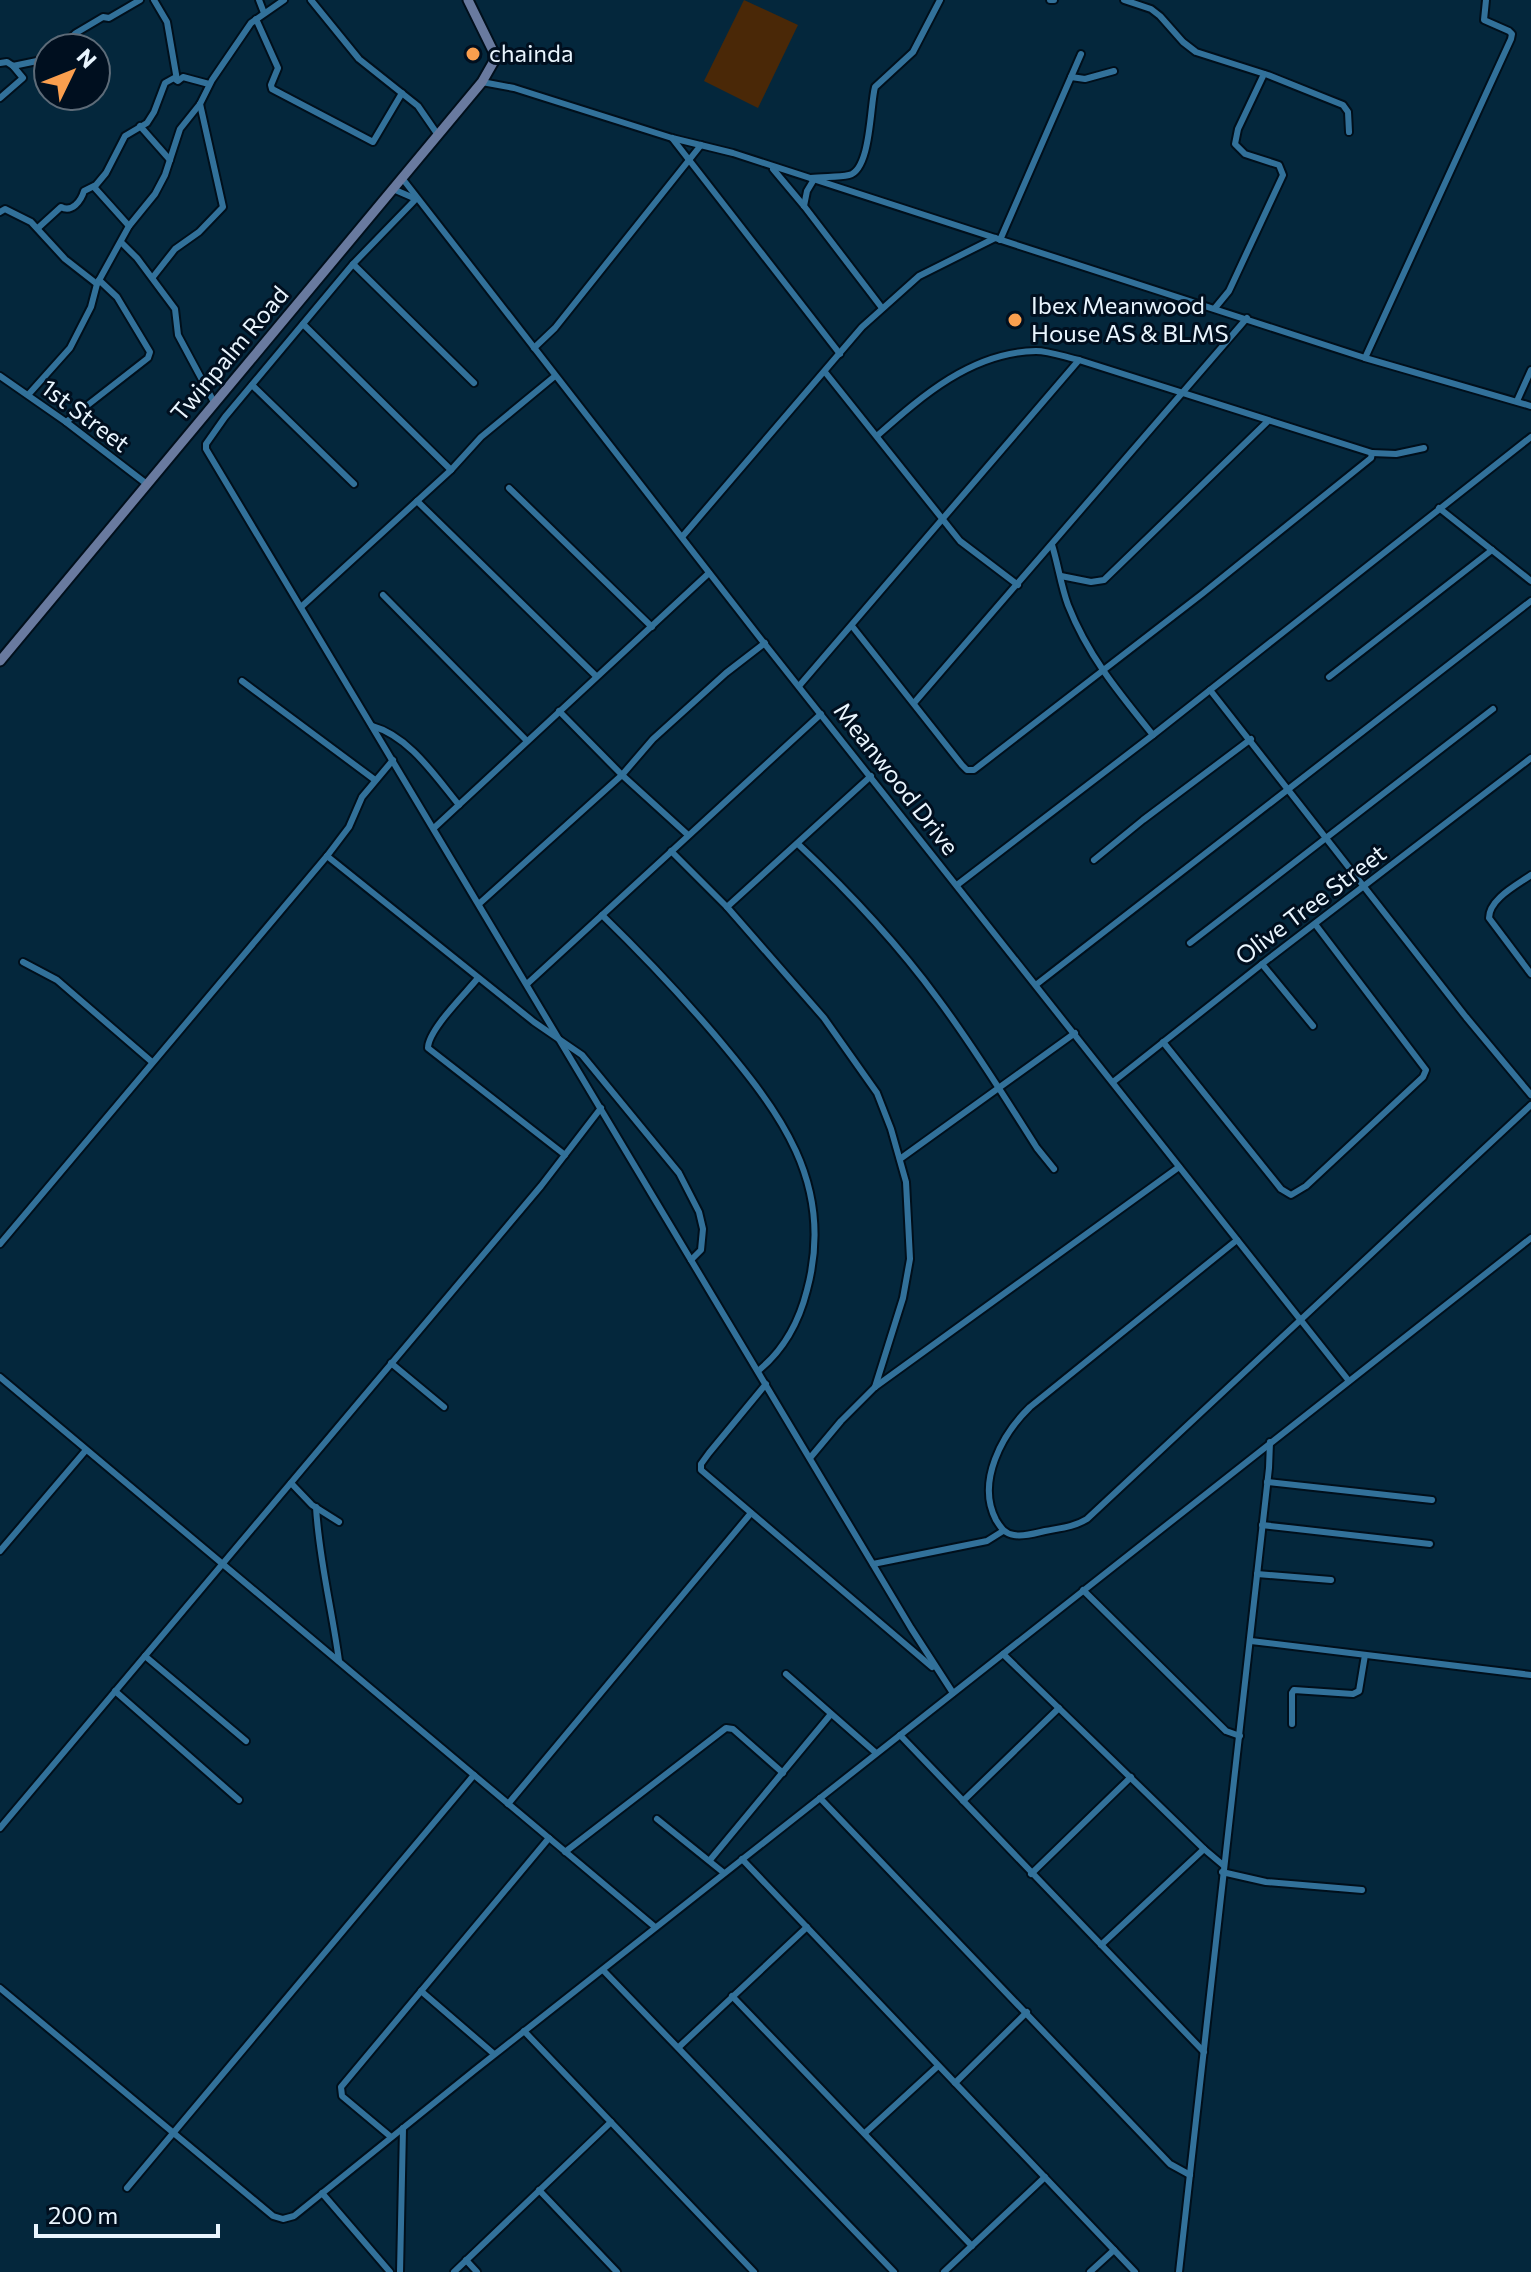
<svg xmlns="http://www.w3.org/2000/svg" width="1531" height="2272" font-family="Commissioner,sans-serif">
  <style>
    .green { fill: #4a2807 }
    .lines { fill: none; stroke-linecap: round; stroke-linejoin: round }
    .minor-casing { stroke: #000f1b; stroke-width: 10 }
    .secondary-casing { stroke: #000f1b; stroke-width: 13 }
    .minor { stroke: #32719a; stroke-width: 6 }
    .secondary { stroke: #697a9f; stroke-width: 9 }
    .poi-dot { fill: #fa9f4e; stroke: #000f1f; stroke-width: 3 }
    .labels { text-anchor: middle; stroke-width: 6; stroke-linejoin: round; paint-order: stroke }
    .poi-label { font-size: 24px; fill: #e9f5fe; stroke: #000f1f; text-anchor: start }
    .street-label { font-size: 24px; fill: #e9f5fe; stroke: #000f1f }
  </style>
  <rect width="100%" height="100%" fill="#04273c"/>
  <polygon class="green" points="744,0 798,25 758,108 704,81"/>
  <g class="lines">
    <defs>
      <g id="minor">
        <polyline points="154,0 167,22 177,80"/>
        <polyline points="259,0 264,13"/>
        <polyline points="311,0 359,59 418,106 438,135"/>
        <polyline points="1050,0 1054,0"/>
        <polyline points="1124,0 1151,9 1160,16 1183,42 1196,52 1268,75 1343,105 1348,112 1349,132"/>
        <polyline points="256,19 278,68 271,85 272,89 373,142 402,93"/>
        <polyline points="60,48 76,33 103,17 109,18 140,0"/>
        <polyline points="0,63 7,62 13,66 37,61 48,53"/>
        <polyline points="1071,77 1085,79 1114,71"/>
        <polyline points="482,82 514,88 672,138 733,153 1365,358 1531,406"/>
        <polyline points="0,98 23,78 13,66"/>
        <polyline points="140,126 170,160"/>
        <polyline points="672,138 840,354"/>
        <polyline points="773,169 804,206 882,308"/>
        <polyline points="402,178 760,638 1349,1381"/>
        <path d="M811 178C823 176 837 178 849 175 871 170 870 105 875 87L913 52 940 0"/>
        <polyline points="94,187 129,226"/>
        <polyline points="393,189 416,199"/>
        <polyline points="416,199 353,264 225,417 206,444 206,449 911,1628 953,1693"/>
        <polyline points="804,206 807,191 813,181"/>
        <polyline points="0,212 5,209 31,222 65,259 97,284"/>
        <path d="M38 228 61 207C72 213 81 201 84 191L96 185 106 173 125 136 147 123 154 112 165 83 174 78 178 81 183 77 209 84"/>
        <polyline points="1000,240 1081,54"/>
        <polyline points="121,242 137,258 175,309 178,335 215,404"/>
        <polyline points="353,264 474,383"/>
        <polyline points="153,277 175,249 199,232 223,207 200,104"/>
        <polyline points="1215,308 1229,291 1283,175 1279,165 1245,154 1235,144 1238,129 1264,74"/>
        <polyline points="303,324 451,470"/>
        <polyline points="534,348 555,328 701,145"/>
        <polyline points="1365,358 1511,39 1512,34 1509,31 1484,20 1486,0"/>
        <polyline points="825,372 960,541 1018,585"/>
        <polyline points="0,376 66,422 148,485"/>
        <polyline points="252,385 354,484"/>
        <polyline points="28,395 70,348 91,307 97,284 129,226 155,194 165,175 180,129 200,104 212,80 251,23 284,0"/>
        <polyline points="1517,401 1531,370"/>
        <polyline points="66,422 148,358 150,352 117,297 99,280"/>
        <path d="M878 435C922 396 972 352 1036 351 1049 351 1065 357 1079 360"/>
        <polyline points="509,488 652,627"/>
        <polyline points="417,501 596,676"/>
        <polyline points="1439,508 1531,581"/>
        <polyline points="682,537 862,327 919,276 995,238"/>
        <path d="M1052 545C1058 564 1061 586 1068 605 1088 656 1119 693 1153 735"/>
        <polyline points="1061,576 1091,582 1104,580 1267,422"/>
        <polyline points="383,595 527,741"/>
        <polyline points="301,607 451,470 481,437 555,376"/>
        <polyline points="852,626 962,765 967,770 974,770 1202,594 1366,462 1371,458 1372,453"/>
        <polyline points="1329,677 1492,550"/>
        <polyline points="242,681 375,780"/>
        <polyline points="799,686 1079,360 1372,453 1396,454 1424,448"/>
        <polyline points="1210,690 1466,1017 1531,1095"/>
        <polyline points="914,703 1247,318"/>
        <polyline points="559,711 622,775 688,835"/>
        <path d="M372 726C409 736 435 776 459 805"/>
        <polyline points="871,776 727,907 824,1018 877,1093 891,1129 906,1182 910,1259 903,1298 875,1387"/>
        <polyline points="434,828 709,573"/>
        <path d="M798 844C849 892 897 943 938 999 974 1047 1005 1098 1037 1148L1054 1169"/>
        <polyline points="671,851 727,907"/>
        <polyline points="327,856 534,1022 582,1055 679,1173 699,1212 703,1229 701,1250 691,1260"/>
        <polyline points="1094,860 1143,820 1251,739"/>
        <path d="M1531 875C1517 885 1489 899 1489 918L1531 974"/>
        <polyline points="957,885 1153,735 1531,437"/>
        <polyline points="480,903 622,775 653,739 726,673 765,643"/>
        <path d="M602 915C641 953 678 992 714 1034 779 1111 836 1183 807 1290 799 1322 784 1350 758 1371"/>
        <polyline points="1190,943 1493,709"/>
        <polyline points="23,962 57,980 152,1062"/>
        <polyline points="1262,964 1313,1026"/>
        <path d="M478 978C465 994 428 1030 428 1048L565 1155"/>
        <polyline points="527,984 821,714"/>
        <polyline points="1037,984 1531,601"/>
        <polyline points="1163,1042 1281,1189 1291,1195 1306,1186 1423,1077 1426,1070 1315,924"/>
        <polyline points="1113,1082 1262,964 1531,758"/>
        <polyline points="900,1159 1075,1033"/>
        <path d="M1237 1240 1030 1407C1002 1434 976 1482 996 1520 1001 1528 1005 1534 1014 1535 1024 1537 1036 1533 1045 1531 1060 1528 1074 1527 1087 1519L1531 1105"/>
        <polyline points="0,1244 327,856 349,827 362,797 393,760"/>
        <polyline points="391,1363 444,1407"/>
        <polyline points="0,1377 655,1927"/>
        <polyline points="766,1384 709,1453 701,1464 701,1470 932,1667"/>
        <polyline points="810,1458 841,1421 875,1387 1179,1167"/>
        <polyline points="1267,1482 1432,1500"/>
        <polyline points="291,1483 312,1505 339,1522"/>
        <path d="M316 1507C319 1560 332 1609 339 1661"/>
        <polyline points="1262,1525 1430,1544"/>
        <polyline points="0,1551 86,1450"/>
        <polyline points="873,1564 987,1541 1003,1531"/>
        <polyline points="1257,1574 1331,1580"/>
        <polyline points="1083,1590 1226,1731 1240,1736"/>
        <polyline points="1251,1641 1531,1675"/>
        <polyline points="1003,1654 1204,1849 1223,1865"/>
        <polyline points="145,1656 246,1741"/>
        <polyline points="786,1674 876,1753"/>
        <polyline points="115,1691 239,1800"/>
        <polyline points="1292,1724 1292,1693 1294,1690 1353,1694 1359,1691 1365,1655"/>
        <polyline points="900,1735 1204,2052"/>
        <polyline points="820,1798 1170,2164 1190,2175"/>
        <polyline points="963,1801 1059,1708"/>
        <polyline points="508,1804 751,1513"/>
        <polyline points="657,1819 724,1873"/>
        <polyline points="0,1828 541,1186 601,1108"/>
        <polyline points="565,1852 726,1728 733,1729 783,1773"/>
        <polyline points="742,1859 1135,2272"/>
        <polyline points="710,1860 831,1714"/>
        <polyline points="1222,1872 1266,1882 1362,1890"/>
        <polyline points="1031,1874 1131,1777"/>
        <polyline points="1101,1945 1204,1849"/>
        <polyline points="603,1970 894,2272"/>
        <polyline points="0,1988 273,2216 283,2219 294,2216 475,2070 1531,1238"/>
        <polyline points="421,1991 494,2054"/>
        <polyline points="732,1996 972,2246"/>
        <polyline points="524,2031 754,2272"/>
        <polyline points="680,2046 807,1927"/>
        <polyline points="955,2083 1027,2012"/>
        <polyline points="865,2133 938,2066"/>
        <polyline points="391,2137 342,2096 341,2087 549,1838"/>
        <polyline points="127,2188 474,1775"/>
        <polyline points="539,2190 617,2272"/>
        <polyline points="322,2193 390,2272"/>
        <polyline points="466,2260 477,2272"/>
        <polyline points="400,2272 403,2128"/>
        <polyline points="454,2272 611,2122"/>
        <polyline points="944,2272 1045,2177"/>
        <polyline points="1090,2272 1114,2250"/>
        <polyline points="1179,2272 1269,1468 1270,1442"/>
      </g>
      <polyline id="secondary" points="0,661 482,82 494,61 494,53 468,0"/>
    </defs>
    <use href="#minor" class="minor-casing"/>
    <use href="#secondary" class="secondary-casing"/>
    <use href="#minor" class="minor"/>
    <use href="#secondary" class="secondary"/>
  </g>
  <g class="poi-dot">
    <circle cx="473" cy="54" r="8"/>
    <circle cx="1015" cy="320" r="8"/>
  </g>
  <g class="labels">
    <g class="poi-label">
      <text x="489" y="62">chainda</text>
      <text x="1031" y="314">Ibex Meanwood<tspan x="1031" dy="28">House AS &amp; BLMS</tspan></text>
    </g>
    <g class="street-label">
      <text transform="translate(230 354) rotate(-50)" y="8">Twinpalm Road</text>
      <text transform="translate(85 416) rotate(37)" y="8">1st Street</text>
      <text transform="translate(896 779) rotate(52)" y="8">Meanwood Drive</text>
      <text transform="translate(1311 905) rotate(-37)" y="8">Olive Tree Street</text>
    </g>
  </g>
  <g transform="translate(72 72) rotate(47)"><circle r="38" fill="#000f1f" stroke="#5d6b78" stroke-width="2"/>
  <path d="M0-6L14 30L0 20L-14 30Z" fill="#fa9f4e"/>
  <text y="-12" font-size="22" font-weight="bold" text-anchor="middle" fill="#e9f5fe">N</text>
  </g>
  <path d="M36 2224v12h182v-12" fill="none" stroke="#e9f5fe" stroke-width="4"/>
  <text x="48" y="2224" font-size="24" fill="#e9f5fe" stroke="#000f1f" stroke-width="6" paint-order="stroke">200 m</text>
</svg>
